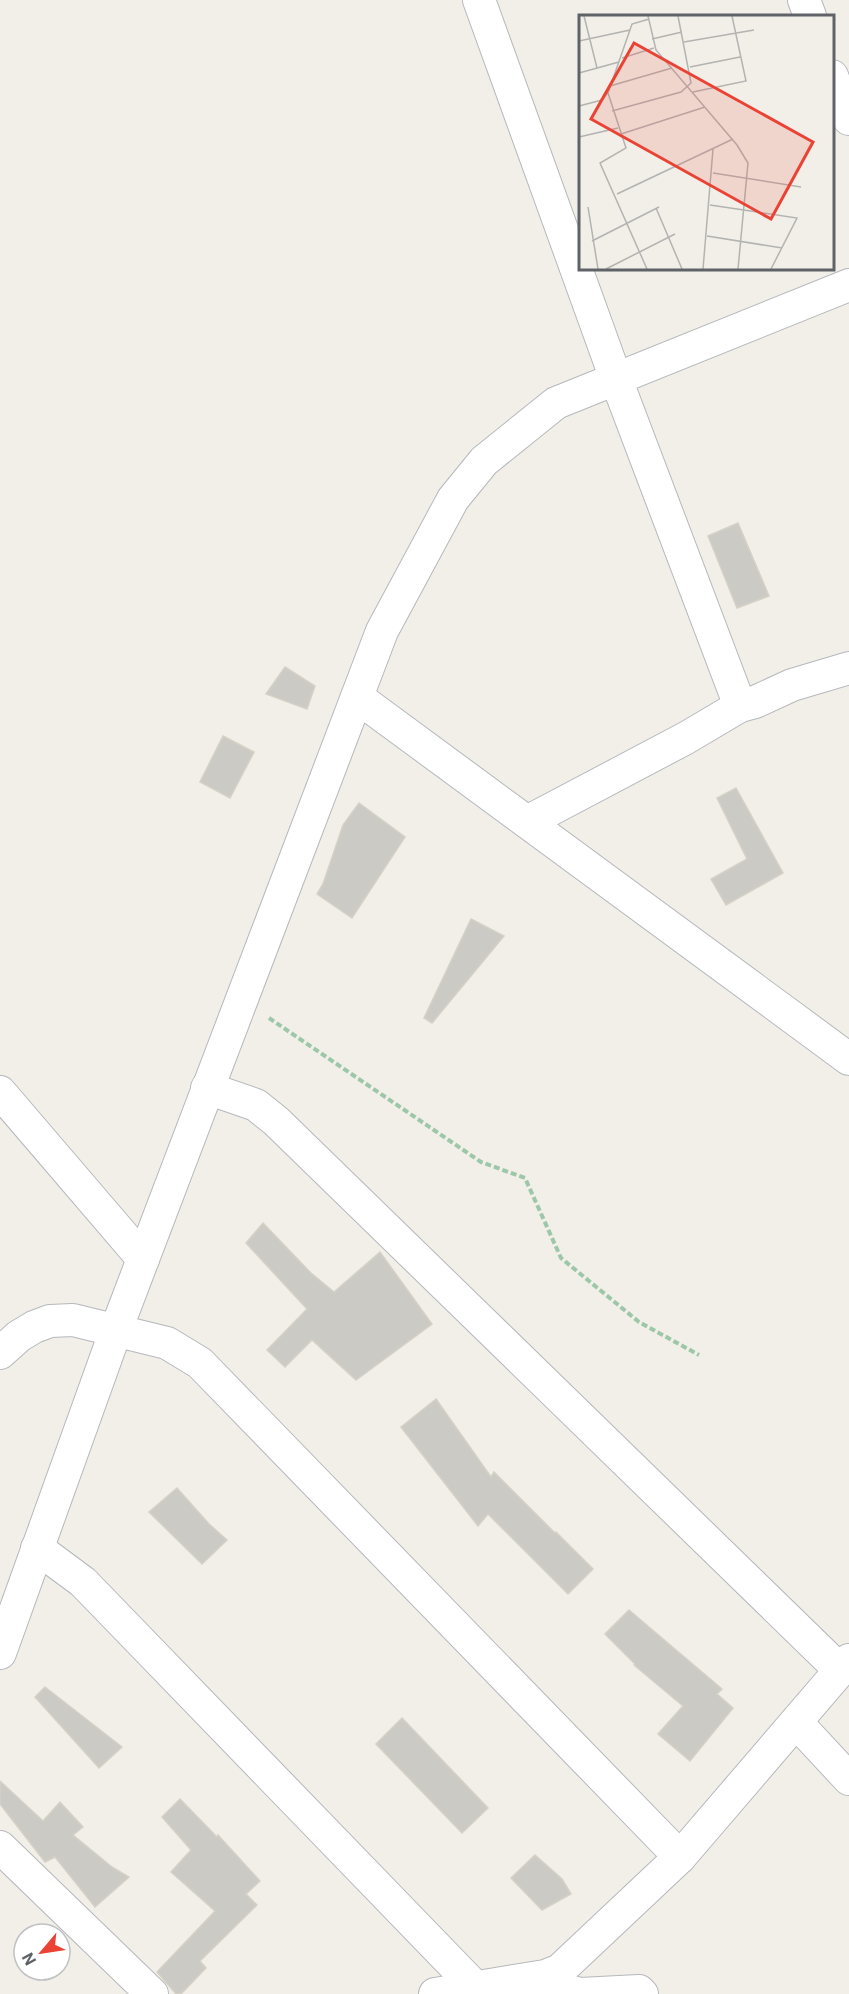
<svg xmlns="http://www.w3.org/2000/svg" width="849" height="1994" font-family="Roboto,sans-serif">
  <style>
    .building { fill: #cccac5; stroke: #d6d1c6; stroke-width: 1.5 }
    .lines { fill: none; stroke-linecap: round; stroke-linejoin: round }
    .minor-casing { stroke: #b5b8bc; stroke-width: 34 }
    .path { stroke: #9cc7a9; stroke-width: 4; stroke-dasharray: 6 3; stroke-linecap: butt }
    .minor { stroke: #fff; stroke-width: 32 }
    .inset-road { fill: none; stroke: #b3b3b1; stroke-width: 1.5 }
    .view { fill: #ea4335; fill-opacity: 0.15; stroke: #ea4335; stroke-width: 3 }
    .inset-edge { fill: none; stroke: #5f6368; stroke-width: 3 }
  </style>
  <rect width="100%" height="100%" fill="#f1efe8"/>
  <g class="building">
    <polygon points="738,523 769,596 737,608 708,536"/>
    <polygon points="285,667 315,686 307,709 266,694"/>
    <polygon points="223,736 254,752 230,798 200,782"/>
    <polygon points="736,788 783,873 726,905 711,879 747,859 717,798"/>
    <polygon points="359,803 405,837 352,918 317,894 323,884 343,825"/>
    <polygon points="471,919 504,936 432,1023 424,1018"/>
    <polygon points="263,1223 311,1273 334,1292 380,1252 432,1324 356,1380 312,1340 285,1367 267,1350 307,1309 246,1243"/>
    <polygon points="436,1399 491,1477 494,1472 555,1533 556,1532 593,1569 568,1594 488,1514 478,1526 401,1427"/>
    <polygon points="177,1488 209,1524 227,1540 202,1564 149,1512"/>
    <polygon points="629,1610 722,1689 717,1694 733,1708 690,1761 658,1734 683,1706 634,1665 635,1664 605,1634"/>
    <polygon points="45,1687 122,1747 99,1768 35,1697"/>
    <polygon points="402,1718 488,1808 462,1833 376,1744"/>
    <polygon points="0,1781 43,1821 60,1802 83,1827 73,1835 112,1867 129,1877 95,1907 55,1857 45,1862 0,1804"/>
    <polygon points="180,1799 217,1837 218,1835 260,1881 246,1894 257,1905 200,1961 206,1968 181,1994 176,1994 157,1972 215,1911 171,1872 191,1850 162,1817"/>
    <polygon points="535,1855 562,1879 571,1894 542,1910 511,1878"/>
  </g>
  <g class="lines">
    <defs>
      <g id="minor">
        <polyline points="479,0 616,379 740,706"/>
        <polyline points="804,0 810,16"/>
        <polyline points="832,76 849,119"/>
        <polyline points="357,697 849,1059"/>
        <polyline points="527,822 686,738 740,706 755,702 792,685 849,668"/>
        <polyline points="207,1088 256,1105 276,1121 840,1670"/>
        <polyline points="0,1092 143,1259"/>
        <polyline points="0,1353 19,1336 34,1327 50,1321 73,1320 167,1343 200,1363 680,1857"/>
        <polyline points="37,1548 83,1582 476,1988"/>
        <polyline points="0,1653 116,1330 382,631 453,499 484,461 556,403 849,285"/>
        <polyline points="796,1722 849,1779"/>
        <polyline points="0,1847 152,1994"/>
        <polyline points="526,1980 580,1994 639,1991 642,1994"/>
        <polyline points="435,1994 545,1976 560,1970 680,1857 849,1660"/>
      </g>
    </defs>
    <use href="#minor" class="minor-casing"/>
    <polyline class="path" points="269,1018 481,1162 525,1178 561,1258 639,1322 699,1355"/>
    <use href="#minor" class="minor"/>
  </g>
  <g transform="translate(579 15)">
    <rect width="255" height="255" fill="#f1efe8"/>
    <path class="inset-road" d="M5 1 18 53M69 1 77 35 158 130 169 148 159 254M73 24 103 17M0 26 51 15M105 27 175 15M43 43 75 33M111 52 161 42M0 58 40 47M31 71 93 53M114 77 167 66 153 1M0 91 23 85 30 76M33 96 102 77 112 68 99 1M42 119 126 92M0 122 39 113M134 158 222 172M38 179 154 124M131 190 218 203 192 254M9 192 19 254M77 193 103 254M128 221 203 233M13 226 80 192M27 254 96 219M68 254 21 148 47 133 29 78 53 9 70 4M124 254 134 134"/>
    <path class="view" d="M55 28 234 127 192 204 12 104Z"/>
    <rect width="255" height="255" class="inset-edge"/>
  </g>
  <g transform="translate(42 1952) rotate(241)"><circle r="28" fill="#ffffff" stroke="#bfc1c3" stroke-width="1.5"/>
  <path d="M0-4.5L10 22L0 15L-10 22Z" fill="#ea4335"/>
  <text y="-9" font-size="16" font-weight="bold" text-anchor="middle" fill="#5f6368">N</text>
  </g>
</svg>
